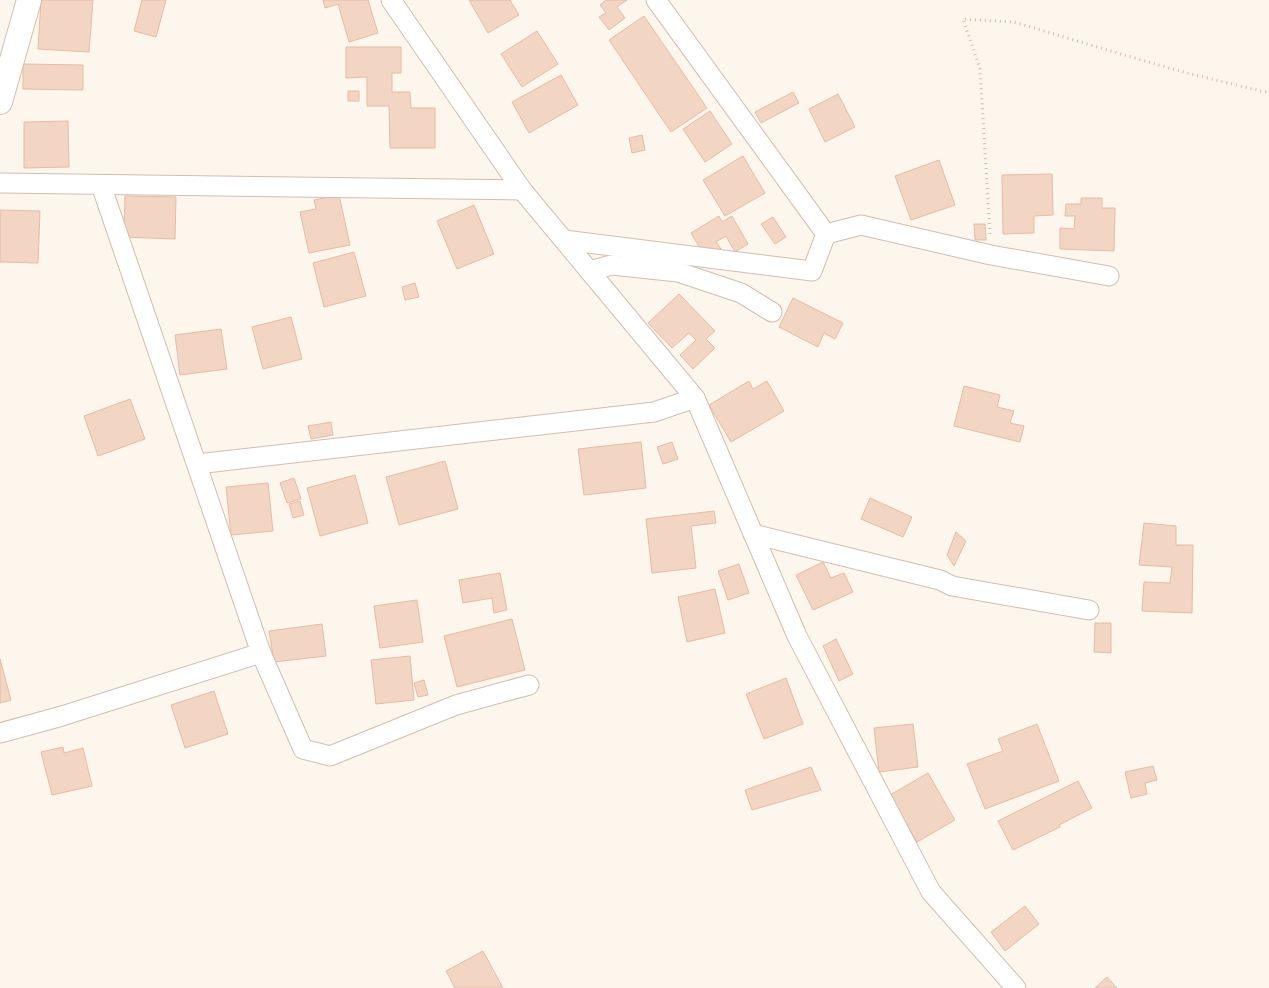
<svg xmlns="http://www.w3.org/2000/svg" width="1269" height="988" font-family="Signika,sans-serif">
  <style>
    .building { fill: #f3d5c3; stroke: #e6bba3 }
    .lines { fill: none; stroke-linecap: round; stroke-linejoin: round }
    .minor-casing { stroke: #d1beb0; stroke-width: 21 }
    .tertiary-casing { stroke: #d1beb0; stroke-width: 26 }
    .path { stroke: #d9b8a5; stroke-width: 3; stroke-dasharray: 1 4; stroke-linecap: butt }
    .minor { stroke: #fff; stroke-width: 19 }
    .tertiary { stroke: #fff; stroke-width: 24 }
  </style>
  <rect width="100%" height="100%" fill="#fdf6ec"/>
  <g class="building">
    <polygon points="41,0 93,0 89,52 38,49"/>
    <polygon points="142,0 166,0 156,37 134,31"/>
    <polygon points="323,0 368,0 378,33 349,42 338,4 325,8"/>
    <polygon points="469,0 510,0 519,15 488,33"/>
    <polygon points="606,0 627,0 617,7 625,18 609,30 599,17 606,13 600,5"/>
    <polygon points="644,16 707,108 671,132 609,40"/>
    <polygon points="537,31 558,64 522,87 501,54"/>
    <polygon points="346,47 401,47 401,73 392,73 392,92 410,92 411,108 435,108 435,148 390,148 389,106 367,106 367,77 346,78"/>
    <polygon points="23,64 83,65 83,90 23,89"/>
    <polygon points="561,75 578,105 529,133 512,102"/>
    <rect x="348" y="91" width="11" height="10"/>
    <polygon points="793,92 799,103 761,123 755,112"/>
    <polygon points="838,94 855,127 825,142 809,109"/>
    <polygon points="710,111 732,144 705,162 683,129"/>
    <polygon points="68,121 69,167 24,168 24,122"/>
    <polygon points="642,135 645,150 632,153 629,138"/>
    <polygon points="743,156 765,193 725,216 703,180"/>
    <polygon points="939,160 955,205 911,220 895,176"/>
    <polygon points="1052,174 1053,215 1034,216 1034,233 1003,234 1002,175"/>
    <polygon points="339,195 350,245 309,253 300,212 316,209 314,200"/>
    <polygon points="125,196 176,197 175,239 124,237"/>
    <polygon points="1081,198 1102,198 1102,208 1115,208 1114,251 1060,249 1060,228 1074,229 1075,216 1065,216 1066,204 1081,204"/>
    <polygon points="474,205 494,254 457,269 437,221"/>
    <polygon points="0,210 40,211 38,263 0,262"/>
    <polygon points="719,216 722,222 732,216 748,244 735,252 726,236 716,242 721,249 706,258 691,233"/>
    <polygon points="773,217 786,237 775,244 761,224"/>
    <polygon points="974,224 985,224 986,240 975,240"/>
    <polygon points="354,252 366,296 324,307 313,263"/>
    <polygon points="415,283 419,297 405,300 402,287"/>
    <polygon points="679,294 715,331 706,339 715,348 693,369 680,355 696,340 689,333 672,348 648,323"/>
    <polygon points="793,298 843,323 835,339 824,333 818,347 779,327"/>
    <polygon points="291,317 302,359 263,369 252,327"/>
    <polygon points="221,329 227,369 180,375 175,335"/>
    <polygon points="749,381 753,389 767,381 784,411 731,442 709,405"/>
    <polygon points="964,386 1000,395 997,407 1014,411 1010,423 1024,426 1020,442 954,426"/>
    <polygon points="130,399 145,439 98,456 84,416"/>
    <polygon points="331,422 333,435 311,439 308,426"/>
    <polygon points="641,442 646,488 584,495 578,449"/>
    <polygon points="672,442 678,459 663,464 657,447"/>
    <polygon points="445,461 458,509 399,525 386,477"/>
    <polygon points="355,475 368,523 320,536 307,488"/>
    <polygon points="294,478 301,499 287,503 280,483"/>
    <polygon points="268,483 273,531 231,535 226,487"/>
    <polygon points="870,498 912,517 903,537 861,519"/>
    <polygon points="300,501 304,515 293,518 289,504"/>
    <polygon points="714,511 716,523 691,526 696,568 652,573 646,519"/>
    <polygon points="1144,523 1176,526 1176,545 1193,545 1192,613 1142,611 1144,582 1170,583 1172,567 1139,565"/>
    <polygon points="956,532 966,541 954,566 947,555"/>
    <polygon points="823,562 831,578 844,573 853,592 813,610 796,575"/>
    <polygon points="739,564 749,593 728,600 718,571"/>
    <polygon points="500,573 507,610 494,613 492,598 463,603 459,580"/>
    <polygon points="715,589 725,633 687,642 678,597"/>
    <polygon points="417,600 423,642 380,648 374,606"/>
    <polygon points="512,619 525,670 457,687 444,636"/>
    <polygon points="1095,623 1111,623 1111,653 1094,652"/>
    <polygon points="322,624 326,656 274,662 269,631"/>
    <polygon points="836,639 853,674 839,681 823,646"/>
    <polygon points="410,656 414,700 376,704 371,660"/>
    <polygon points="0,659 11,700 0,703"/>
    <polygon points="786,678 803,724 764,739 746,694"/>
    <polygon points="424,680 428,695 418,697 414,683"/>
    <polygon points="214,691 228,734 185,748 171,705"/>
    <polygon points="913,724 918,767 879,772 874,728"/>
    <polygon points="1037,724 1059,781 985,809 967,764 1003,751 998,739"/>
    <polygon points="63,747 64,753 83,748 92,786 52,795 41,752"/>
    <polygon points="1153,766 1157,780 1145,783 1147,794 1131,798 1125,772"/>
    <polygon points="811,767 821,790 752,810 745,790"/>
    <polygon points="928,773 955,820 917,842 890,795"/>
    <polygon points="1078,781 1092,808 1059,825 1060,827 1013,850 998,821"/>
    <polygon points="1025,906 1039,924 1005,951 991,932"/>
    <polygon points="483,951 503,988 455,988 446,971"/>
    <polygon points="1107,977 1117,988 1095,988"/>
  </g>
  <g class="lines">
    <defs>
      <g id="minor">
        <polyline points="0,183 522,190 391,0"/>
        <polyline points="522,190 695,398"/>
        <polyline points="826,234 861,225 991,255 1109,276"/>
        <polyline points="564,240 812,271 826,234 656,0"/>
        <polyline points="589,271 612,265 678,272 741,293 772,312"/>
        <polyline points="197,464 654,412 695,398 797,636 931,892 1016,988"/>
        <polyline points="753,534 940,580 952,586 1089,610"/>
        <polyline points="261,653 303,749 330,756 456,705 529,685"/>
        <polyline points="0,733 62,716 261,653 101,185"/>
      </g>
      <polyline id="tertiary" points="0,102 29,0"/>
    </defs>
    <use href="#minor" class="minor-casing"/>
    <use href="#tertiary" class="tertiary-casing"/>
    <polyline class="path" points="990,234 980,69 963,19 1014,22 1114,52 1187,73 1261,91 1269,92"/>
    <use href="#minor" class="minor"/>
    <use href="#tertiary" class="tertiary"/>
  </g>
</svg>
